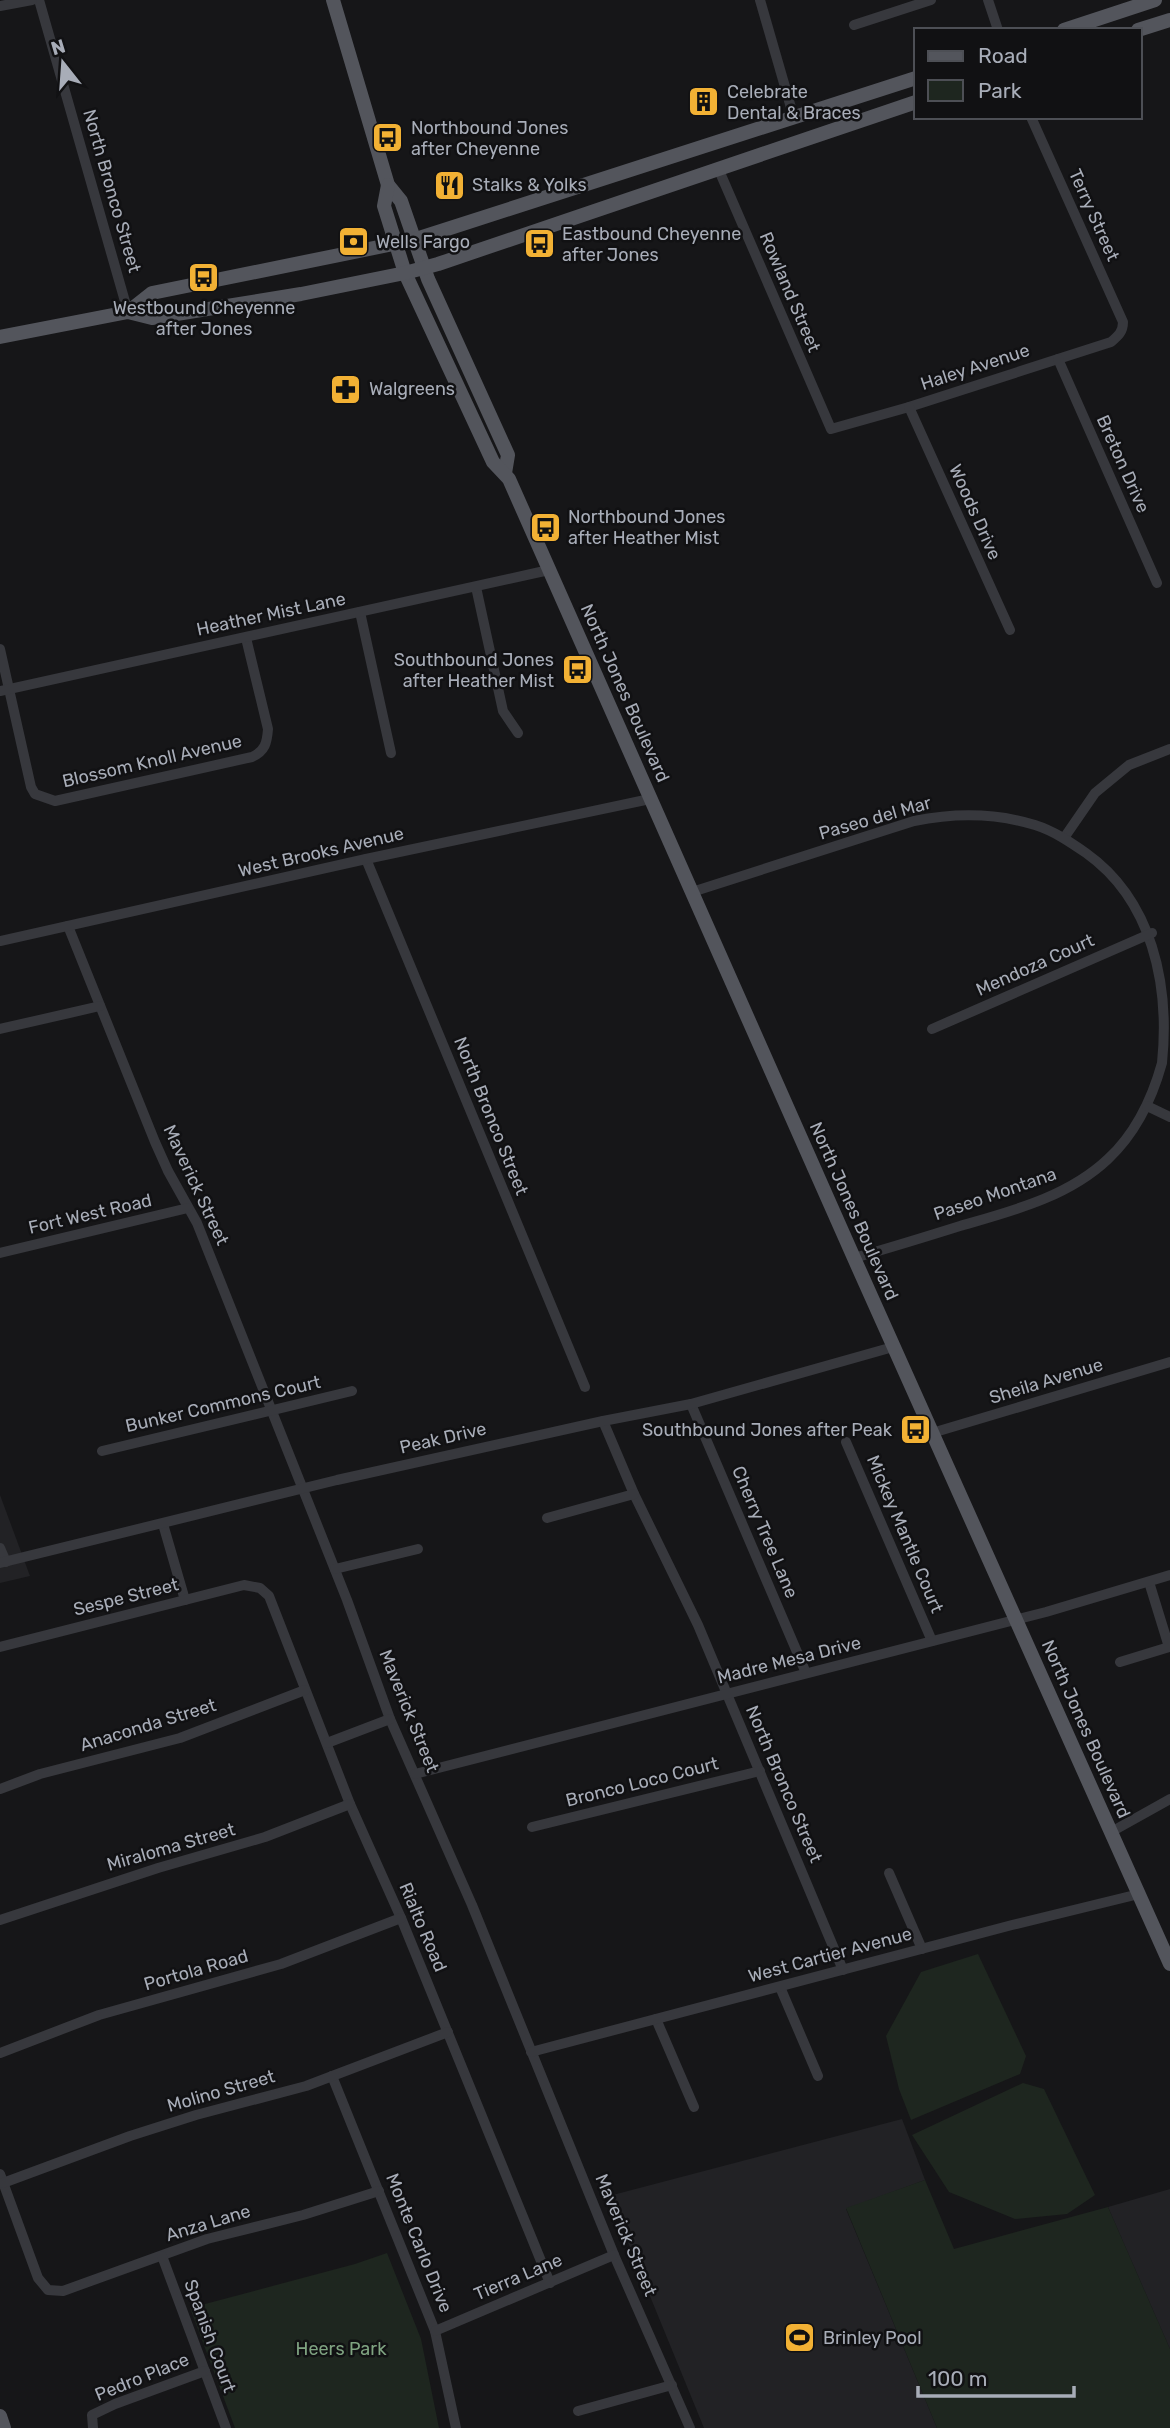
<svg xmlns="http://www.w3.org/2000/svg" width="1170" height="2428" font-family="Rubik,sans-serif">
  <style>
    .built { fill: #222225 }
    .green { fill: #1e261f }
    .lines { fill: none; stroke-linecap: round; stroke-linejoin: round }
    .minor { stroke: #37383d; stroke-width: 10 }
    .major { stroke: #53555c; stroke-width: 14 }
    .labels { text-anchor: middle; stroke-width: 5; stroke-linejoin: round; paint-order: stroke }
    .poi-label { font-size: 18px; fill: #a8adb8; stroke: #111113; text-anchor: start }
    .street-label { font-size: 18px; fill: #a8adb8; stroke: #111113 }
    .park-label { font-size: 18px; fill: #7fa381; stroke: #111113 }
  </style>
  <rect width="100%" height="100%" fill="#161618"/>
  <g class="built">
    <polygon points="0,1495 30,1576 0,1583"/>
    <polygon points="902,2119 925,2180 846,2209 937,2428 704,2428 609,2196"/>
    <polygon points="1170,2189 1170,2349 1108,2207"/>
  </g>
  <g class="green">
    <polygon points="978,1954 1026,2056 1020,2074 911,2120 899,2089 886,2036 921,1972"/>
    <polygon points="1023,2083 1044,2089 1095,2195 1067,2214 1015,2219 949,2192 912,2135"/>
    <polygon points="925,2180 954,2249 1108,2207 1170,2349 1170,2428 937,2428 846,2208"/>
    <polygon points="387,2253 421,2339 439,2428 235,2428 190,2308 355,2264"/>
  </g>
  <g class="lines">
    <g class="minor">
      <polyline points="39,0 128,312"/>
      <polyline points="760,0 794,118"/>
      <polyline points="988,0 998,30"/>
      <polyline points="0,6 32,0"/>
      <polyline points="854,25 931,0"/>
      <path d="M718 168 831 429 909 407 1111 342C1118 336 1123 332 1123 322L1031 117"/>
      <polyline points="1058,359 1157,583"/>
      <polyline points="909,407 1010,630"/>
      <polyline points="476,587 503,711 518,733"/>
      <polyline points="360,612 391,753"/>
      <path d="M0 649 31 787 35 794 55 801 252 757C265 751 267 743 268 729L246 638"/>
      <polyline points="0,691 549,570"/>
      <polyline points="1064,838 1095,793 1129,765 1170,749"/>
      <polyline points="366,859 585,1387"/>
      <path d="M692 892 914 821C954 813 996 813 1035 825 1054 831 1070 842 1086 853 1152 900 1170 984 1162 1063 1152 1099 1136 1133 1108 1159 1068 1197 1012 1211 960 1226 925 1237 889 1248 854 1258"/>
      <polyline points="68,926 155,1142 168,1171 197,1223 347,1600 390,1719 472,1905 614,2255 690,2428"/>
      <polyline points="0,941 366,859 650,799"/>
      <polyline points="0,1029 100,1006"/>
      <polyline points="932,1029 1152,933"/>
      <polyline points="1147,1106 1170,1117"/>
      <polyline points="0,1253 188,1208"/>
      <polyline points="691,1404 806,1673"/>
      <polyline points="603,1421 634,1494 698,1625 843,1970"/>
      <polyline points="932,1433 1170,1362"/>
      <polyline points="846,1442 932,1641"/>
      <polyline points="102,1451 352,1391"/>
      <polyline points="547,1518 634,1494"/>
      <polyline points="163,1524 185,1600"/>
      <polyline points="0,1548 6,1562"/>
      <polyline points="0,1563 337,1480 603,1421 691,1404 893,1347"/>
      <polyline points="335,1569 418,1549"/>
      <polyline points="0,1647 244,1585 260,1588 269,1596 350,1804 401,1918 550,2283"/>
      <polyline points="1120,1662 1169,1647 1149,1582"/>
      <polyline points="327,1743 390,1719"/>
      <polyline points="415,1774 1046,1612 1170,1575"/>
      <polyline points="0,1789 40,1774 180,1738 305,1690"/>
      <polyline points="532,1827 760,1771"/>
      <polyline points="1111,1832 1170,1799"/>
      <polyline points="889,1873 922,1949"/>
      <polyline points="0,1920 158,1868 265,1837 350,1804"/>
      <polyline points="780,1987 818,2076"/>
      <polyline points="656,2019 694,2107"/>
      <polyline points="531,2052 1012,1925 1139,1894"/>
      <polyline points="0,2053 99,2015 281,1964 401,1918"/>
      <polyline points="332,2076 435,2331 456,2428"/>
      <polyline points="0,2174 38,2278 48,2290 63,2291 207,2239 303,2215 379,2191"/>
      <polyline points="3,2183 130,2136 196,2115 306,2086 448,2032"/>
      <polyline points="162,2256 226,2428"/>
      <polyline points="435,2331 614,2255"/>
      <polyline points="578,2411 672,2385"/>
      <polyline points="93,2428 92,2415 115,2404 205,2371"/>
    </g>
    <g class="major">
      <polyline points="333,0 388,185 401,201 428,279 508,455 505,473"/>
      <polyline points="1064,30 1155,0"/>
      <polyline points="1138,30 1170,20"/>
      <polyline points="388,185 384,206 405,273 493,462 509,479 854,1258 1170,1964"/>
      <polyline points="128,312 152,293 413,240 916,78"/>
      <polyline points="0,337 128,312 152,318 301,294 405,273 438,264 916,102"/>
      <polyline points="0,2416 4,2428"/>
    </g>
  </g>
  <defs>
    <symbol id="building-square" viewBox="-11 -11 22 22"><rect x="-9" y="-9" width="18" height="18" rx="4" fill="#f2b134" stroke="#111113"/><path d="M-4-6H4V6H1V3H-1V6H-4ZM-2.5-4.3h1.7v1.8h-1.7ZM.8-4.3h1.7v1.8H.8ZM-2.5-1h1.7V.8h-1.7ZM.8-1h1.7V.8H.8Z" fill="#111"/></symbol>
    <symbol id="bus-square" viewBox="-11 -11 22 22"><rect x="-9" y="-9" width="18" height="18" rx="4" fill="#f2b134" stroke="#111113"/><path d="M-5-6H5V4H4V6H2V4H-2V6H-4V4H-5ZM-3.5-4V0h7V-4ZM-3.5 1.2v1.5H-2V1.2ZM2 1.2v1.5H3.5V1.2Z" fill="#111"/></symbol>
    <symbol id="restaurant-square" viewBox="-11 -11 22 22"><rect x="-9" y="-9" width="18" height="18" rx="4" fill="#f2b134" stroke="#111113"/><path d="M-5-6h1v4h1v-4h1v4h1v-4h1v5L-1.5 .5V6h-2V.5L-5-1ZM5-6V6H3V1.5H1.5Q1.5-4 5-6Z" fill="#111"/></symbol>
    <symbol id="bank-square" viewBox="-11 -11 22 22"><rect x="-9" y="-9" width="18" height="18" rx="4" fill="#f2b134" stroke="#111113"/><path d="M-6-4H6V4H-6ZM0-2.3a2.3 2.3 0 1 0 0 4.6a2.3 2.3 0 1 0 0-4.6Z" fill="#111"/></symbol>
    <symbol id="pharmacy-square" viewBox="-11 -11 22 22"><rect x="-9" y="-9" width="18" height="18" rx="4" fill="#f2b134" stroke="#111113"/><path d="M-2-6h4v4h4v4h-4v4h-4v-4h-4v-4h4Z" fill="#111"/></symbol>
    <symbol id="stadium-square" viewBox="-11 -11 22 22"><rect x="-9" y="-9" width="18" height="18" rx="4" fill="#f2b134" stroke="#111113"/><path d="M0-5a6.5 5 0 1 0 0 10a6.5 5 0 1 0 0-10ZM-3.5-1.8h7v3.6h-7Z" fill="#111"/></symbol>
  </defs>
  <g fill-rule="evenodd">
    <use href="#building-square" x="686" y="84" width="35" height="35"/>
    <use href="#bus-square" x="370" y="120" width="35" height="35"/>
    <use href="#restaurant-square" x="432" y="168" width="35" height="35"/>
    <use href="#bank-square" x="336" y="224" width="35" height="35"/>
    <use href="#bus-square" x="522" y="226" width="35" height="35"/>
    <use href="#bus-square" x="186" y="260" width="35" height="35"/>
    <use href="#pharmacy-square" x="328" y="372" width="35" height="35"/>
    <use href="#bus-square" x="528" y="510" width="35" height="35"/>
    <use href="#bus-square" x="560" y="652" width="35" height="35"/>
    <use href="#bus-square" x="898" y="1412" width="35" height="35"/>
    <use href="#stadium-square" x="782" y="2320" width="35" height="35"/>
  </g>
  <g class="labels">
    <g class="poi-label">
      <text x="727" y="98">Celebrate<tspan x="727" dy="21">Dental &amp; Braces</tspan></text>
      <text x="411" y="134">Northbound Jones<tspan x="411" dy="21">after Cheyenne</tspan></text>
      <text x="472" y="191">Stalks &amp; Yolks</text>
      <text x="562" y="240">Eastbound Cheyenne<tspan x="562" dy="21">after Jones</tspan></text>
      <text x="376" y="248">Wells Fargo</text>
      <text x="204" y="314" text-anchor="middle">Westbound Cheyenne<tspan x="204" dy="21">after Jones</tspan></text>
      <text x="369" y="395">Walgreens</text>
      <text x="568" y="523">Northbound Jones<tspan x="568" dy="21">after Heather Mist</tspan></text>
      <text x="554" y="666" text-anchor="end">Southbound Jones<tspan x="554" dy="21">after Heather Mist</tspan></text>
      <text x="892" y="1436" text-anchor="end">Southbound Jones after Peak</text>
      <text x="823" y="2344">Brinley Pool</text>
    </g>
    <g class="street-label">
      <text transform="translate(112 191) rotate(74)" y="6">North Bronco Street</text>
      <text transform="translate(1094 215) rotate(66)" y="6">Terry Street</text>
      <text transform="translate(790 292) rotate(67)" y="6">Rowland Street</text>
      <text transform="translate(975 367) rotate(-18)" y="6">Haley Avenue</text>
      <text transform="translate(1123 464) rotate(66)" y="6">Breton Drive</text>
      <text transform="translate(975 512) rotate(66)" y="6">Woods Drive</text>
      <text transform="translate(271 614) rotate(-12)" y="6">Heather Mist Lane</text>
      <text transform="translate(625 693) rotate(66)" y="6">North Jones Boulevard</text>
      <text transform="translate(152 761) rotate(-13)" y="6">Blossom Knoll Avenue</text>
      <text transform="translate(875 818) rotate(-16)" y="6">Paseo del Mar</text>
      <text transform="translate(321 852) rotate(-13)" y="6">West Brooks Avenue</text>
      <text transform="translate(1035 965) rotate(-24)" y="6">Mendoza Court</text>
      <text transform="translate(491 1116) rotate(68)" y="6">North Bronco Street</text>
      <text transform="translate(196 1185) rotate(65)" y="6">Maverick Street</text>
      <text transform="translate(995 1194) rotate(-19)" y="6">Paseo Montana</text>
      <text transform="translate(854 1211) rotate(66)" y="6">North Jones Boulevard</text>
      <text transform="translate(90 1214) rotate(-13)" y="6">Fort West Road</text>
      <text transform="translate(1046 1381) rotate(-17)" y="6">Sheila Avenue</text>
      <text transform="translate(223 1404) rotate(-13)" y="6">Bunker Commons Court</text>
      <text transform="translate(443 1438) rotate(-13)" y="6">Peak Drive</text>
      <text transform="translate(765 1532) rotate(67)" y="6">Cherry Tree Lane</text>
      <text transform="translate(905 1534) rotate(67)" y="6">Mickey Mantle Court</text>
      <text transform="translate(126 1597) rotate(-14)" y="6">Sespe Street</text>
      <text transform="translate(789 1660) rotate(-14)" y="6">Madre Mesa Drive</text>
      <text transform="translate(409 1711) rotate(68)" y="6">Maverick Street</text>
      <text transform="translate(148 1725) rotate(-17)" y="6">Anaconda Street</text>
      <text transform="translate(1086 1729) rotate(66)" y="6">North Jones Boulevard</text>
      <text transform="translate(642 1782) rotate(-14)" y="6">Bronco Loco Court</text>
      <text transform="translate(784 1784) rotate(67)" y="6">North Bronco Street</text>
      <text transform="translate(171 1847) rotate(-16)" y="6">Miraloma Street</text>
      <text transform="translate(423 1927) rotate(67)" y="6">Rialto Road</text>
      <text transform="translate(830 1955) rotate(-15)" y="6">West Cartier Avenue</text>
      <text transform="translate(196 1970) rotate(-16)" y="6">Portola Road</text>
      <text transform="translate(221 2091) rotate(-16)" y="6">Molino Street</text>
      <text transform="translate(208 2223) rotate(-17)" y="6">Anza Lane</text>
      <text transform="translate(626 2235) rotate(67)" y="6">Maverick Street</text>
      <text transform="translate(419 2243) rotate(68)" y="6">Monte Carlo Drive</text>
      <text transform="translate(518 2277) rotate(-23)" y="6">Tierra Lane</text>
      <text transform="translate(210 2336) rotate(70)" y="6">Spanish Court</text>
      <text transform="translate(142 2377) rotate(-22)" y="6">Pedro Place</text>
    </g>
    <g class="park-label">
      <text x="341" y="2355">Heers Park</text>
    </g>
  </g>
  <rect x="914" y="28" width="228" height="91" fill="#111113" stroke="#4d4f55" stroke-width="2"/>
  <rect x="928" y="51" width="35" height="10" fill="#53555c" stroke="#4d4f55" stroke-width="2"/>
  <text x="978" y="63" font-size="21" fill="#a8adb8">Road</text>
  <rect x="928" y="80" width="35" height="21" fill="#1e261f" stroke="#4d4f55" stroke-width="2"/>
  <text x="978" y="98" font-size="21" fill="#a8adb8">Park</text>
  <g transform="translate(63 63) rotate(343)" stroke="#111113" stroke-width="5" paint-order="stroke">
  <path d="M0-5L12 26L0 18L-12 26Z" fill="#a8adb8"/>
  <text y="-10" font-size="19" font-weight="bold" text-anchor="middle" fill="#a8adb8">N</text>
  </g>
  <path d="M918 2386v10h156v-10" fill="none" stroke="#a8adb8" stroke-width="3.5"/>
  <text x="928" y="2386" font-size="21" fill="#a8adb8" stroke="#111113" stroke-width="5" paint-order="stroke">100 m</text>
</svg>
